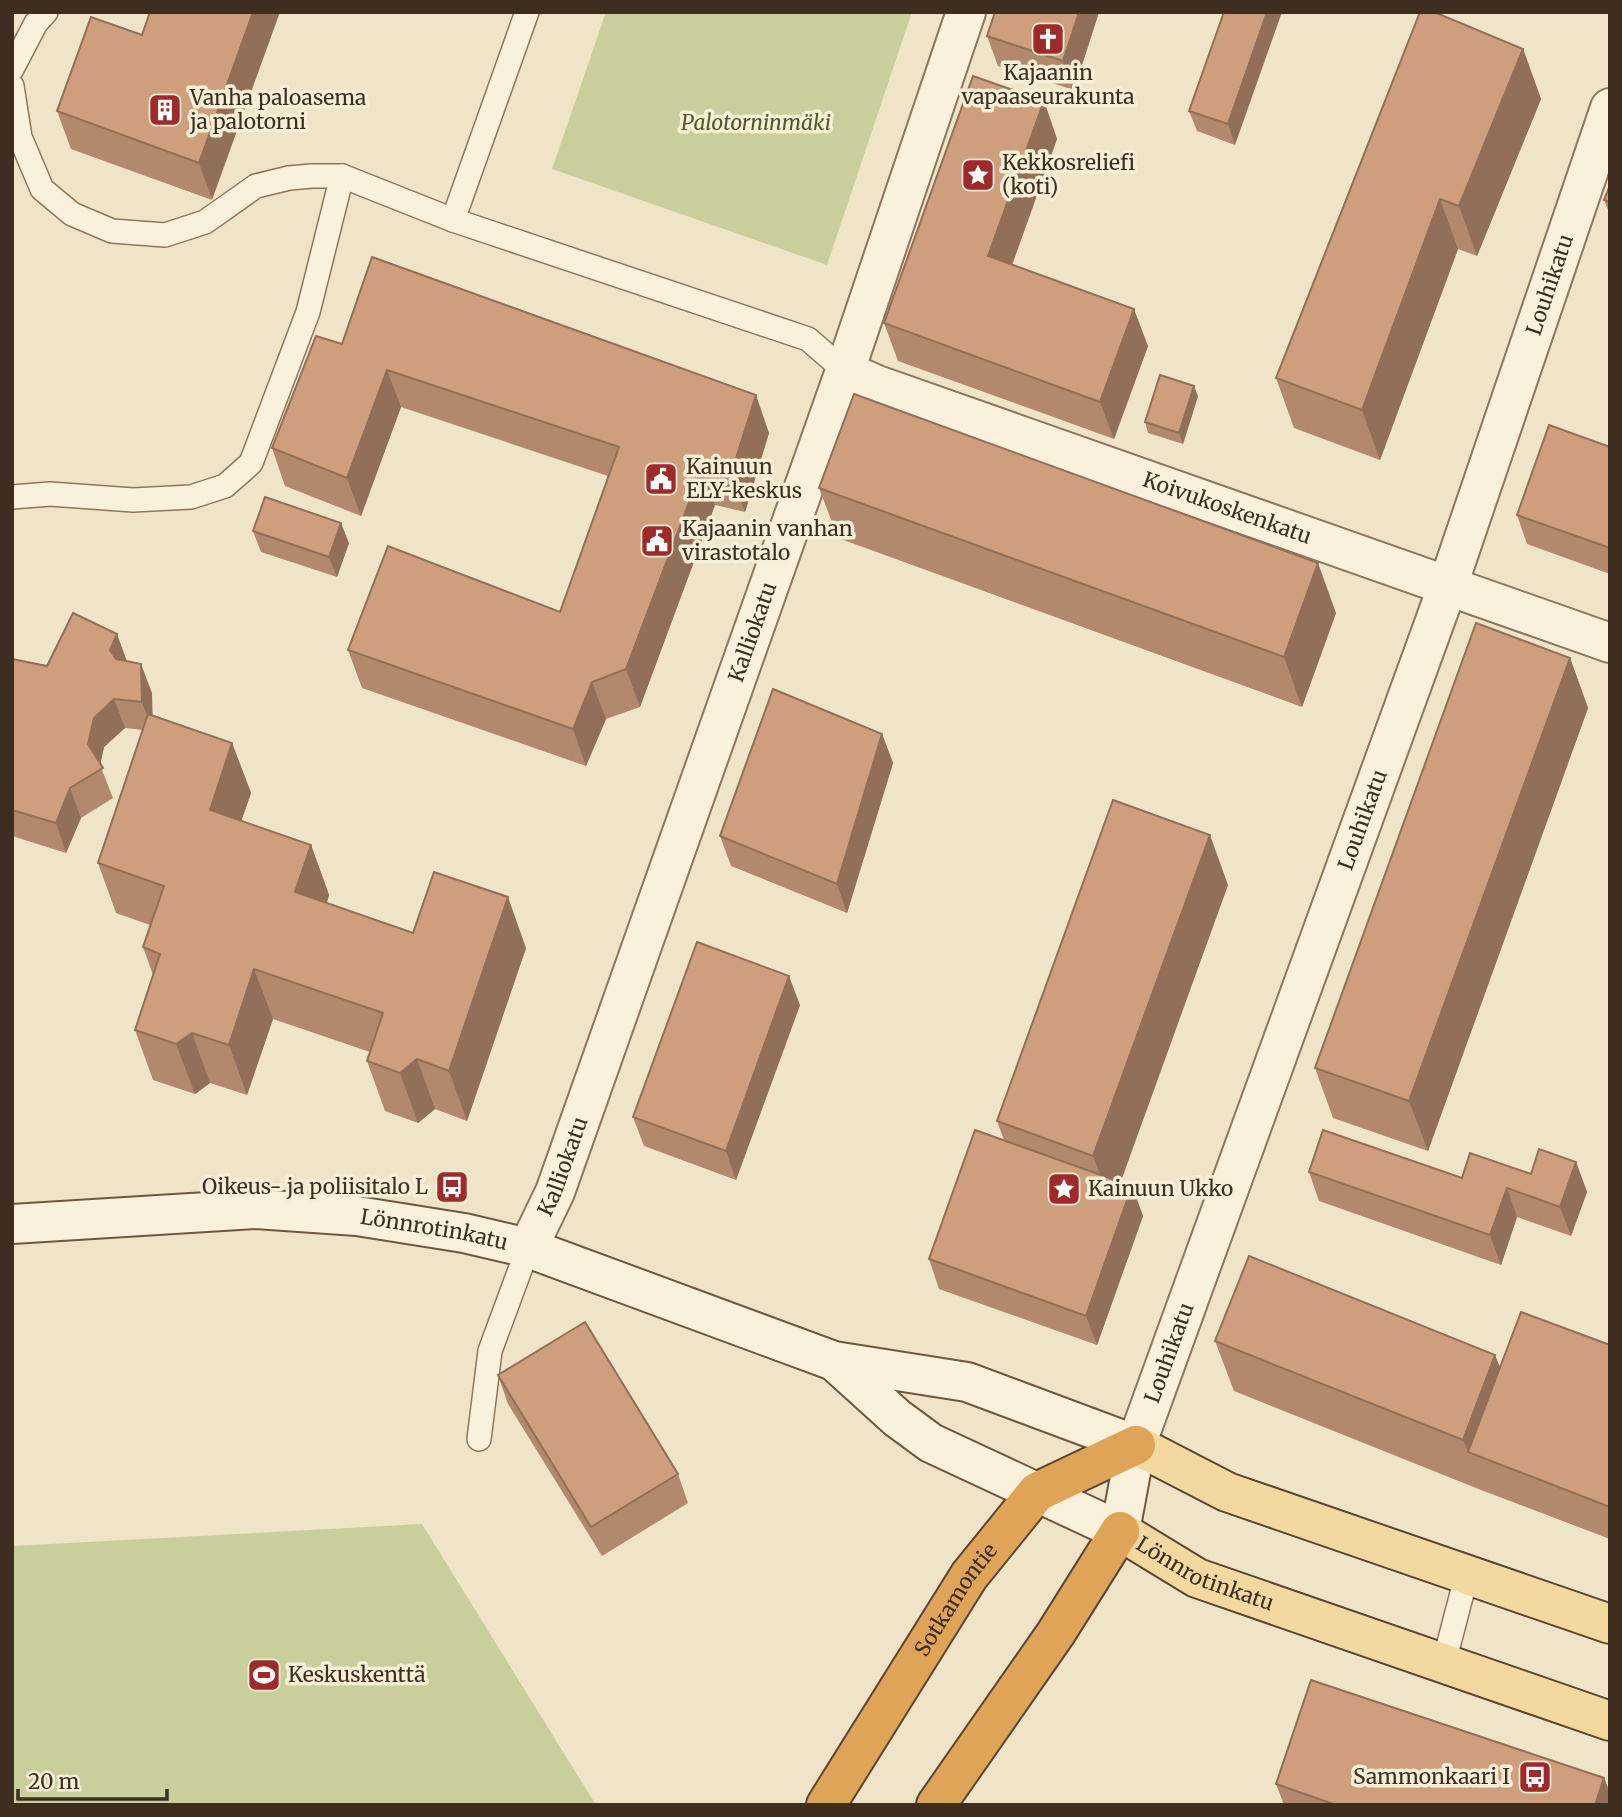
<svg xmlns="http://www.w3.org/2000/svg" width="1622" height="1817" font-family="Merriweather,serif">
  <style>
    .green { fill: #c9cf9b }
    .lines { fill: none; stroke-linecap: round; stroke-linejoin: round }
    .lane-casing { stroke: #8d765c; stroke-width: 26 }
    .street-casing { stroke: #8d765c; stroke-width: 42 }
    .secondary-casing { stroke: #6f573f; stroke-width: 42 }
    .primary-casing { stroke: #5b4430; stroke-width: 42 }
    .highway-casing { stroke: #5b4430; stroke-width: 42 }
    .lane { stroke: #faf1dc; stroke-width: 23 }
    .street { stroke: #faf1dc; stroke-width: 38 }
    .secondary { stroke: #faf1dc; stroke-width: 38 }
    .primary { stroke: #f3d9a0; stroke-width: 38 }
    .highway { stroke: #e0a458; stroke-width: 38 }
    .wall { fill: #b2896c }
    .shaded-wall { fill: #916f58 }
    .building { fill: #cf9f7d; stroke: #916f58; stroke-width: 2 }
    .labels { text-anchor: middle; stroke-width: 7; stroke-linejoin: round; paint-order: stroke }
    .poi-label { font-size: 21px; fill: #3d2e20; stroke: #f7eed8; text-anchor: start }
    .park-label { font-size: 21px; font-style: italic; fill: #4d5a26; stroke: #f7eed8 }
    .street-label { font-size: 21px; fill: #3d2e20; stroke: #f7eed8 }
  </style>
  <rect width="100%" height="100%" fill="#f0e4c8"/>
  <g class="green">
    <polygon points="606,12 912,12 827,265 552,169"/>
    <polygon points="422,1524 596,1805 12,1805 12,1546"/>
  </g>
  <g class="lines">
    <defs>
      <g id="lane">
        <polyline points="12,69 36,23 46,12"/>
        <polyline points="12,86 20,137 42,189 72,214 112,231 165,235 205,222 256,186 289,178 312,176 342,176 453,220 527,12"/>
        <polyline points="453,220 808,339 845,371"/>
        <polyline points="12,497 50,494 133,500 191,497 225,486 251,463 308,312 342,176"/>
        <polyline points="479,1439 490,1351 528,1248"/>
        <polyline points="1443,1666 1467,1574"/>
      </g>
      <g id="street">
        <path id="s1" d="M845 371 877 385 1610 643"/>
        <path id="s2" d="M528 1248 555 1192 845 371 966 12"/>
        <path id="s3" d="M1136 1445 1447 588 1610 108"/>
      </g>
      <g id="secondary">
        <path id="s4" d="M12 1224 256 1209 357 1216 464 1233 528 1248 834 1361 967 1382 1136 1445 1120 1531 931 1443 897 1418 834 1361"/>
      </g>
      <g id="primary">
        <polyline points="1136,1445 1227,1492 1610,1624"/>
        <path id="s5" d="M1120 1531 1197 1578 1610 1721"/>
      </g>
      <g id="highway">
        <path id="s6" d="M826 1805 969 1576 1037 1492 1136 1445"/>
        <polyline points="936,1805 1056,1633 1120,1531"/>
      </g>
    </defs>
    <use href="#lane" class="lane-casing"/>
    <use href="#street" class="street-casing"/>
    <use href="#secondary" class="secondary-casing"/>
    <use href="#primary" class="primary-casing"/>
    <use href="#highway" class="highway-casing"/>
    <use href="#lane" class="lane"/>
    <use href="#street" class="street"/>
    <use href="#secondary" class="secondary"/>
    <use href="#primary" class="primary"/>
    <use href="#highway" class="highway"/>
  </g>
  <g class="wall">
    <polygon points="150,12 212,200 71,149 57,111 142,35"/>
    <polygon points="995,12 1099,12 1074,90 998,66 987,36"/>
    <polygon points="1224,12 1235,145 1197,131 1189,111"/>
    <polygon points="1523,49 1541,99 1477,256 1458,249 1380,460 1294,428 1276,378"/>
    <polygon points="1044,101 1057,139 1012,265 1148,346 1114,439 898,361 884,323"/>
    <polygon points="1610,185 1610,215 1604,200"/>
    <polygon points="342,344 769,433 745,512 715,505 640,707 606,719 586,766 362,688 348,650 560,612 608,476 401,407 361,516 285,486 272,448"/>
    <polygon points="1198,396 1183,444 1148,433 1145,422"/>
    <polygon points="1610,447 1610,574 1527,544 1517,515"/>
    <polygon points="819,488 1336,613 1302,707 838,538"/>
    <polygon points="253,531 349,543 337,577 261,552"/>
    <polygon points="1570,658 1588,708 1428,1151 1333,1118 1315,1068"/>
    <polygon points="12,659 47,666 127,661 152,693 152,716 232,743 251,793 241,821 311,845 329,895 327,903 413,933 526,948 467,1121 435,1109 418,1123 385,1111 367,1061 370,1052 273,1019 247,1095 210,1083 195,1094 153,1080 135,1030 153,975 143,947 150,925 116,913 98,863 143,730 125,728 104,747 100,765 113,798 81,818 66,853 12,836"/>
    <polygon points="882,734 893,763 847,913 731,866 720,836"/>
    <polygon points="1228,885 1120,1182 1132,1186 1143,1216 1097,1345 939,1289 929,1259 1004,1140 997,1121"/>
    <polygon points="800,1005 736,1180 644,1146 633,1117"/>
    <polygon points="1576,1162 1587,1192 1571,1236 1517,1217 1501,1265 1319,1201 1309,1172 1462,1178 1531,1174"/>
    <polygon points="1215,1341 1495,1355 1500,1367 1610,1345 1610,1539 1481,1490 1234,1391"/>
    <polygon points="498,1375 678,1474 688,1503 602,1556 508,1404"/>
    <polygon points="1604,1778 1610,1793 1610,1805 1284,1805 1276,1784"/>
  </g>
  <g class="shaded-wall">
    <polygon points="253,12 280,12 212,200 199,163"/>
    <polygon points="1079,12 1099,12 1074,90 1063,61"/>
    <polygon points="1267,12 1282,12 1235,145 1228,124"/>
    <polygon points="1523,49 1541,99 1477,256 1459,206"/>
    <polygon points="1044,101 1057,139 1002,293 988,256"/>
    <polygon points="1440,199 1458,249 1380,460 1362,410"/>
    <polygon points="1134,309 1148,346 1114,439 1100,402"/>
    <polygon points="387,370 401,407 361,516 347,478"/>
    <polygon points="1194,386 1198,396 1183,444 1179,433"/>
    <polygon points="756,395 769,433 745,512 731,474"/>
    <polygon points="702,468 715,505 640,707 626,669"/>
    <polygon points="341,523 349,543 337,577 329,557"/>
    <polygon points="1318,563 1336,613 1302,707 1284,657"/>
    <polygon points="117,634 128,664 121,679 110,650"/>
    <polygon points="1570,658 1588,708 1428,1151 1409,1101"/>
    <polygon points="141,664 152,693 153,731 142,702"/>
    <polygon points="592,682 606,719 586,766 573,729"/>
    <polygon points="114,699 125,728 104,747 99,770 88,744 94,718"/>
    <polygon points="882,734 893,763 847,913 837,884"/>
    <polygon points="232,743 251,793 228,860 210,810"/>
    <polygon points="70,788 81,818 66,853 56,823"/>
    <polygon points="1210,835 1228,885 1112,1206 1093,1156"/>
    <polygon points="311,845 329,895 314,942 295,892"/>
    <polygon points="508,897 526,948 467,1121 449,1071"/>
    <polygon points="254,969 273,1019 247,1095 229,1045"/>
    <polygon points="789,976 800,1005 736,1180 726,1151"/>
    <polygon points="192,1033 210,1083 195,1094 176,1044"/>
    <polygon points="417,1059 435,1109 418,1123 400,1073"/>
    <polygon points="1576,1162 1587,1192 1571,1236 1560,1207"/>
    <polygon points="1132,1186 1143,1216 1097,1345 1086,1316"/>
    <polygon points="1507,1188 1517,1217 1501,1265 1490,1235"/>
    <polygon points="1495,1355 1513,1405 1468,1452 1463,1440"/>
    <polygon points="1604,1778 1610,1793 1610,1805 1595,1805"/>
  </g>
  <g class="building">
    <polygon points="150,12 253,12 199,163 57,111 91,17 142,35"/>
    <polygon points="995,12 1079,12 1063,61 987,36"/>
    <polygon points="1224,12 1267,12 1228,124 1189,111"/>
    <polygon points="1420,12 1434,12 1523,49 1459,206 1440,199 1362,410 1276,378"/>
    <polygon points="973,76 1044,101 988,256 1134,309 1100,402 884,323"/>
    <polygon points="1610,185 1610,202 1604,200"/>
    <polygon points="372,257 756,395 731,474 702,468 626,669 592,682 573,729 348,650 388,546 560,612 619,447 387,370 347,478 272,448 316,336 342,344"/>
    <polygon points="1160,375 1194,386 1179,433 1145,422"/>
    <polygon points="854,394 1318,563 1284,657 819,488"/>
    <polygon points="1549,425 1610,447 1610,548 1517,515"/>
    <polygon points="265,497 341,523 329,557 253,531"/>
    <polygon points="73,613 117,634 110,650 116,659 141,664 142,702 114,699 94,718 88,744 103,768 70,788 56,823 12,810 12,659 47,666"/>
    <polygon points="1476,623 1570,658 1409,1101 1315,1068"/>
    <polygon points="773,689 882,734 837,884 720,836"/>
    <polygon points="148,714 232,743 210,810 311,845 295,892 413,933 434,872 508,897 449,1071 417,1059 400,1073 367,1061 383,1013 254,969 229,1045 192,1033 176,1044 135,1030 160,954 143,947 164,886 98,863"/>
    <polygon points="1113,800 1210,835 1093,1156 997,1121"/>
    <polygon points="697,942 789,976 726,1151 633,1117"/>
    <polygon points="975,1130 1132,1186 1086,1316 929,1259"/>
    <polygon points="1323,1130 1462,1178 1470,1153 1531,1174 1539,1149 1576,1162 1560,1207 1507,1188 1490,1235 1309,1172"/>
    <polygon points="1249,1256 1495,1355 1463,1440 1215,1341"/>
    <polygon points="1521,1312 1610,1345 1610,1507 1468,1452"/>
    <polygon points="585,1322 678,1474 591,1527 498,1375"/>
    <polygon points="1311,1680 1604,1778 1595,1805 1336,1805 1276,1784"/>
  </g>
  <defs>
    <symbol id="church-square" viewBox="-11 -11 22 22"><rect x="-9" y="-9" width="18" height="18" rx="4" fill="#9e2a2b" stroke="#f7eed8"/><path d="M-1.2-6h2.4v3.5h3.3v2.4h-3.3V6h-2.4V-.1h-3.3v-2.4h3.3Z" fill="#fff"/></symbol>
    <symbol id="building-square" viewBox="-11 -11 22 22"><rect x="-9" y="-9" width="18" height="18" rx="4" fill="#9e2a2b" stroke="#f7eed8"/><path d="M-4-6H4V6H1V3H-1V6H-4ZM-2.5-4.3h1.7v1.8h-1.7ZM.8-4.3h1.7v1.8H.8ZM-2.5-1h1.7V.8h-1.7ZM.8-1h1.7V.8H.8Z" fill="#fff"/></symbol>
    <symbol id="sight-square" viewBox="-11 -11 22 22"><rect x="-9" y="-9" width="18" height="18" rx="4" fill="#9e2a2b" stroke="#f7eed8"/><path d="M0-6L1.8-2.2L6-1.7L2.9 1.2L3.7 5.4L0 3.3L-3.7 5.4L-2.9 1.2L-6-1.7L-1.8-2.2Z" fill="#fff"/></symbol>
    <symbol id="civic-square" viewBox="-11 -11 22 22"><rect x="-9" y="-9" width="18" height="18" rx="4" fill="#9e2a2b" stroke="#f7eed8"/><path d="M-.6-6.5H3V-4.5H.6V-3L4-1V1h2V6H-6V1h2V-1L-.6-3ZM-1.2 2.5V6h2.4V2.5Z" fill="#fff"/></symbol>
    <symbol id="bus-square" viewBox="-11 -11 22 22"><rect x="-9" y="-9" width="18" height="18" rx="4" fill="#9e2a2b" stroke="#f7eed8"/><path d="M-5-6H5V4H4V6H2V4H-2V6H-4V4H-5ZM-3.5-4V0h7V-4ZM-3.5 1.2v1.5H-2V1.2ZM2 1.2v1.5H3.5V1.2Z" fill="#fff"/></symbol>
    <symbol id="stadium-square" viewBox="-11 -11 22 22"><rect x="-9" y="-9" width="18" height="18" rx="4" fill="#9e2a2b" stroke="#f7eed8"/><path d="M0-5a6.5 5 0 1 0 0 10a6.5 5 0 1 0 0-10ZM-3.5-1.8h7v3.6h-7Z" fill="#fff"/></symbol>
  </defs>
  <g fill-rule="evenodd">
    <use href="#church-square" x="1029" y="20" width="38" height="38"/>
    <use href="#building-square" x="146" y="91" width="38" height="38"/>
    <use href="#sight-square" x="959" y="156" width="38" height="38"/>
    <use href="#civic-square" x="642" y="460" width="38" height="38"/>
    <use href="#civic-square" x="638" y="522" width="38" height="38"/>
    <use href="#bus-square" x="433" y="1168" width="38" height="38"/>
    <use href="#sight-square" x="1045" y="1170" width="38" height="38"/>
    <use href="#stadium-square" x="245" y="1656" width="38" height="38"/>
    <use href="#bus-square" x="1516" y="1758" width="38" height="38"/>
  </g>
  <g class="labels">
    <g class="poi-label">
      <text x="1048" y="80" text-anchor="middle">Kajaanin<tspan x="1048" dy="24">vapaaseurakunta</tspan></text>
      <text x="190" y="105">Vanha paloasema<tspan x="190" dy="24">ja palotorni</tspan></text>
      <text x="1002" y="170">Kekkosreliefi<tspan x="1002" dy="24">(koti)</tspan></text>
      <text x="686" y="474">Kainuun<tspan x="686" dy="24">ELY-keskus</tspan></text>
      <text x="682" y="536">Kajaanin vanhan<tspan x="682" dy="24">virastotalo</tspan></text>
      <text x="428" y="1194" text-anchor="end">Oikeus- ja poliisitalo L</text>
      <text x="1088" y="1196">Kainuun Ukko</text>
      <text x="288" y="1682">Keskuskenttä</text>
      <text x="1510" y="1784" text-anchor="end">Sammonkaari I</text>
    </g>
    <g class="park-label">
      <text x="756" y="130">Palotorninmäki</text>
    </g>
    <g class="street-label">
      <text dy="7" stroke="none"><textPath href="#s3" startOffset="1232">Louhikatu</textPath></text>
      <text dy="7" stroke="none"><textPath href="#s1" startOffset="406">Koivukoskenkatu</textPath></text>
      <text dy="7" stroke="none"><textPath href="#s2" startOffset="656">Kalliokatu</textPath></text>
      <text dy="7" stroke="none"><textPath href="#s3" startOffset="665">Louhikatu</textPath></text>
      <text dy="7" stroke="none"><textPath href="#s2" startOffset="89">Kalliokatu</textPath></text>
      <text dy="7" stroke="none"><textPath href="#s4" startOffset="424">Lönnrotinkatu</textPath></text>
      <text dy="7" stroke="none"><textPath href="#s3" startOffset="98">Louhikatu</textPath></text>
      <text dy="7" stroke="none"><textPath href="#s5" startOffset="96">Lönnrotinkatu</textPath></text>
      <text dy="7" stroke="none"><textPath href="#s6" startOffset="243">Sotkamontie</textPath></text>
    </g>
  </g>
  <rect width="1622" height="1817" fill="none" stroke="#3d2e20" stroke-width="28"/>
  <path d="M18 1789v10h149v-10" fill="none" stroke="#3d2e20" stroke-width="3.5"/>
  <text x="28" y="1789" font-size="21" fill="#3d2e20" stroke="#f7eed8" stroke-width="5" paint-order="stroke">20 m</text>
</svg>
